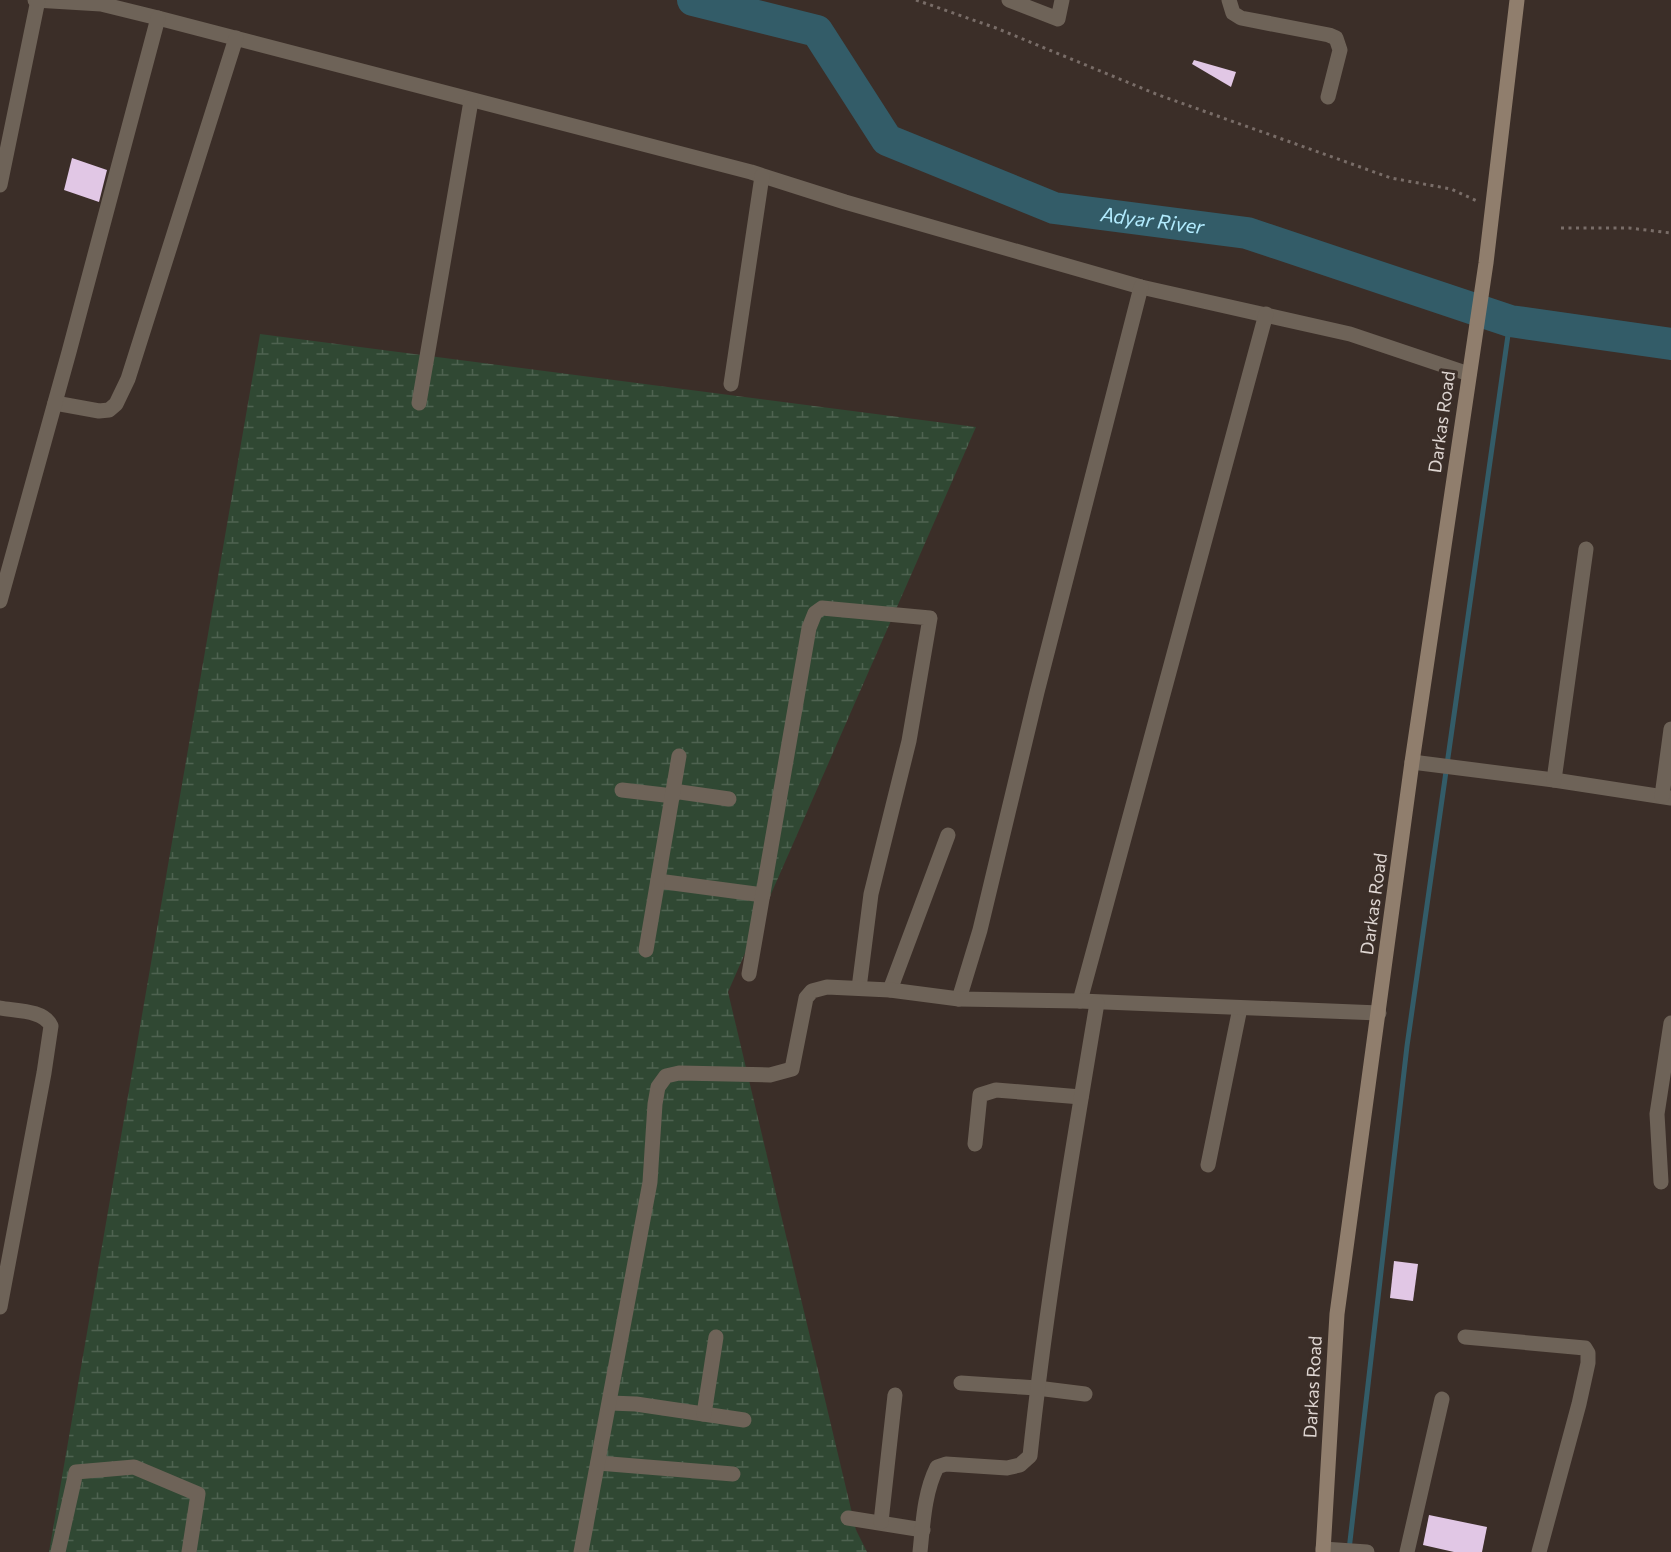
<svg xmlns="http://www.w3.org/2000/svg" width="1671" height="1552" font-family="Commissioner,sans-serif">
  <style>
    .wetland { fill: url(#wetland-marsh) }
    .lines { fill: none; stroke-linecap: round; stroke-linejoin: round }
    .stream { stroke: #335c68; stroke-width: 5 }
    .river { stroke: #335c68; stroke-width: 32 }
    .building { fill: #e1c7e5 }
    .path { stroke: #796d68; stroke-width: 3; stroke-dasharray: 3 4.5; stroke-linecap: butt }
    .street { stroke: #6e6358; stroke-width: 15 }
    .secondary { stroke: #907e6d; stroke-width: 15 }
    .labels { text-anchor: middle; stroke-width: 6; stroke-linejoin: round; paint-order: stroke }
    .street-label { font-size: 18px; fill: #ddd4d0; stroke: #3b2e28 }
    .water-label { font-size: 20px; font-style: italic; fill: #b2ebfe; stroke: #3b2e28 }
  </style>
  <defs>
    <pattern id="wetland-marsh" width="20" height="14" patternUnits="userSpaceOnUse" patternTransform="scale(1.5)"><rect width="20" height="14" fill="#304833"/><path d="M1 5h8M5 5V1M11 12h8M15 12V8" fill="none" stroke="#4e6250"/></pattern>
  </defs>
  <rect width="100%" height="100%" fill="#3b2e28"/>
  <polygon class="wetland" points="260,334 976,427 728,992 856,1530 867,1552 49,1552"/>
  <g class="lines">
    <polyline class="stream" points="1349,1550 1407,1046 1510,321"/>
    <path class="river" id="s1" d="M693 0 817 31 887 140 1054 208 1247 233 1510 321 1671 344"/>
  </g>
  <g class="building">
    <polygon points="1194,60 1236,72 1231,87 1192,64"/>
    <polygon points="72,158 107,170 99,202 64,190"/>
    <polygon points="1394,1261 1418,1264 1413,1301 1390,1298"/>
    <polygon points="1429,1515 1487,1527 1482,1552 1454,1552 1423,1545"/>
  </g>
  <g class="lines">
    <g class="path">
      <polyline points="916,0 996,28 1156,94 1391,178 1451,189 1477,201"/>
      <polyline points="1561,228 1629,228 1671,233"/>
    </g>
    <g class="street">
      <polyline points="35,0 101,4 158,18 751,172 845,202 1141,287 1350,334 1469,374"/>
      <polyline points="1009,0 1058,19 1062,0"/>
      <polyline points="1229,0 1233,13 1241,18 1329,35 1336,38 1340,50 1328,97"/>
      <polyline points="0,185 38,0"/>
      <polyline points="731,384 762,176"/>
      <polyline points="55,403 99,411 109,410 116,404 128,379 236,38"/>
      <polyline points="419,403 471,101"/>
      <polyline points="0,601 69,352 158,18"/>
      <polyline points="1412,762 1554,780 1671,798"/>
      <polyline points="1554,780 1586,549"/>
      <polyline points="622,790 673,796"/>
      <polyline points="673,791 729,799"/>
      <polyline points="1662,796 1671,729"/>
      <polyline points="658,881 763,895"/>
      <polyline points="646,950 679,756"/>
      <polyline points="749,974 809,628 815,613 822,608 930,618 909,741 871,894 859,988"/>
      <polyline points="890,990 948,835"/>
      <polyline points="959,999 980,930 1037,692 1141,287"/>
      <polyline points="1080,1001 1266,314"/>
      <path d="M0 1008C16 1011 44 1010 51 1026L44 1073 0 1307"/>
      <polyline points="975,1144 980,1095 996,1090 1081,1097"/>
      <polyline points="1208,1165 1240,1008"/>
      <polyline points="1661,1182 1657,1114 1671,1023"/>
      <polyline points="1465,1337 1585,1348 1588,1353 1588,1363 1579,1404 1539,1552"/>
      <polyline points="961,1383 1037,1388 1085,1394"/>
      <polyline points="610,1403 636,1404 744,1420"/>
      <polyline points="704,1414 716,1337"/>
      <polyline points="598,1463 733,1474"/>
      <polyline points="848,1518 923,1530"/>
      <polyline points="881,1522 895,1395"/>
      <polyline points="1323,1549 1367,1552"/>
      <polyline points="58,1552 76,1472 134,1467 198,1494 189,1552"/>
      <polyline points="581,1552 650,1182 655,1104 658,1087 666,1076 679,1073 770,1075 792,1069 806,998 812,991 827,987 890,990 959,999 1080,1001 1379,1013"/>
      <path d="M920 1552C923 1524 924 1493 937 1467L946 1464 1007 1468 1020 1465 1030 1456C1046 1304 1072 1153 1097 1003"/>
      <polyline points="1407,1552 1442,1399"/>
    </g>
    <polyline class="secondary" points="1323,1552 1337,1314 1412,762 1486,263 1517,0"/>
  </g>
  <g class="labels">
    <g class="street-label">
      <text transform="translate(1442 422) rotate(-82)" y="6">Darkas Road</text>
      <text transform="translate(1374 904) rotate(-82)" y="6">Darkas Road</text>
      <text transform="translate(1313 1387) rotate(-87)" y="6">Darkas Road</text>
    </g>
    <g class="water-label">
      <text dy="7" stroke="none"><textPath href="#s1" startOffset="537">Adyar River</textPath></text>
    </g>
  </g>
</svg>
